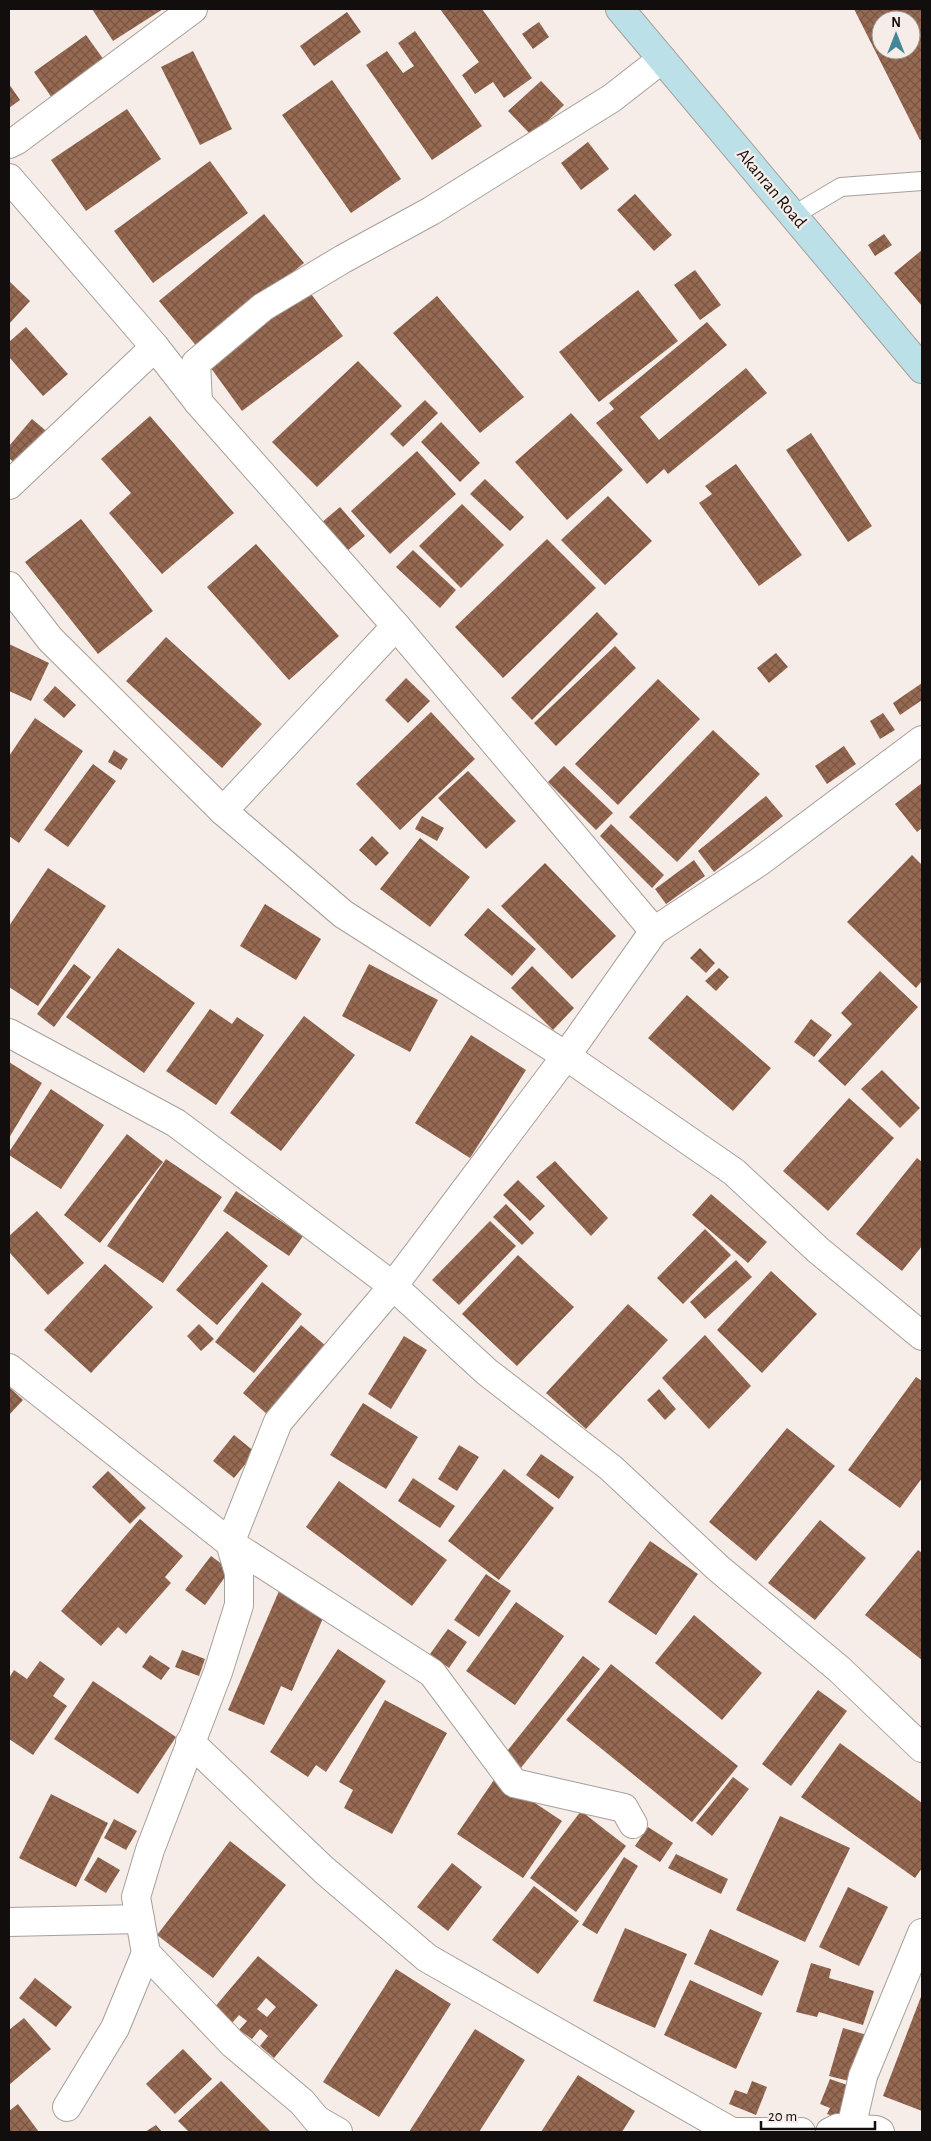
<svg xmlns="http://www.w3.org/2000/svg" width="931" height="2141" font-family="'Alegreya Sans',sans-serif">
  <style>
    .building { fill: url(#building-cross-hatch); fill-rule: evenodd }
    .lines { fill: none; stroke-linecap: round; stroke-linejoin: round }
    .lane-casing { stroke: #a79f9a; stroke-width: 20 }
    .street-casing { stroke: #a79f9a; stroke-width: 30 }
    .secondary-casing { stroke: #a79f9a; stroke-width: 30 }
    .lane { stroke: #fff; stroke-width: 18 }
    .street { stroke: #fff; stroke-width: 28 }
    .secondary { stroke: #bbe0e7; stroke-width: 28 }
    .labels { text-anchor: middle; stroke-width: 4.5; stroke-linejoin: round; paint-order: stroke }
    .street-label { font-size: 18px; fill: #110e0d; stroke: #f6ede8 }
  </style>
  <defs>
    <pattern id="building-cross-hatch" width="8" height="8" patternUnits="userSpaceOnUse" patternTransform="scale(1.25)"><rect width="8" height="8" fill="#966952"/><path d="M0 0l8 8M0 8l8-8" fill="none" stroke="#795542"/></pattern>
  </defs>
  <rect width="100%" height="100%" fill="#f6ede8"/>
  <g class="building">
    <polygon points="92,9 163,9 113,41"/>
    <polygon points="440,9 482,9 532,78 504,98 493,82 475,94 462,75 479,62"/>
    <path d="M854 9H922V139L920 140ZM881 20H911V50H881Z"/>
    <polygon points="347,12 361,32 314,66 300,46"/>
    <polygon points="539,22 549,37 533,49 522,34"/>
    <polygon points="415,31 482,126 432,160 366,65 387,51 403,73 414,66 398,43"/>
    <polygon points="86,35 104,60 52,98 34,72"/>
    <polygon points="193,51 232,129 200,145 161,67"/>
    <polygon points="332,80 401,179 351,213 282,115"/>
    <polygon points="541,81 564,105 532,136 508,111"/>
    <polygon points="9,84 20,100 9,108"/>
    <polygon points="127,109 161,159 86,211 51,160"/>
    <polygon points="588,142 609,169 581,190 561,163"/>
    <polygon points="210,161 248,213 153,283 114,231"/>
    <polygon points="635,194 672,235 654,251 617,210"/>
    <polygon points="264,214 304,263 199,349 159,301"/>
    <polygon points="884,234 892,245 875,256 868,245"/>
    <polygon points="922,250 922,306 894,273"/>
    <polygon points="695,270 721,305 700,320 674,285"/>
    <polygon points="9,281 30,301 9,324"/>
    <polygon points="308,290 343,336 242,411 208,364"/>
    <polygon points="638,290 678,341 599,402 559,352"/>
    <polygon points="437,296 524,397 480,433 393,333"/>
    <polygon points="707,322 727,345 640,417 659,440 746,368 767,393 668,474 664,469 647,484 596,423 614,409 609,403"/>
    <polygon points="26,327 68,374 43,396 9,357 9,342"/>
    <polygon points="358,361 402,406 317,487 272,442"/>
    <polygon points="425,400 438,413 403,447 390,434"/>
    <polygon points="571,413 623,470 567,520 515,462"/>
    <polygon points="150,416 234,513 162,574 109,513 131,493 101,459"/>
    <polygon points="32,419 51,435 21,469 9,458 9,446"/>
    <polygon points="441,422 480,463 460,482 421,442"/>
    <polygon points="811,433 872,526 848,542 786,450"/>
    <polygon points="417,451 456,494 390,554 351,511"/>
    <polygon points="736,464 802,555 759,586 699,503 712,494 705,486"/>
    <polygon points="485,479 524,517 510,531 470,494"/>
    <polygon points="608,496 652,541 605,585 561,540"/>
    <polygon points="462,504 504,545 461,588 419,546"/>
    <polygon points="340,507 365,536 346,552 321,523"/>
    <polygon points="81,519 153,611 98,654 25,562"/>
    <polygon points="547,539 596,588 503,678 455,627"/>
    <polygon points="256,544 339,636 289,680 207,587"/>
    <polygon points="413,550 456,590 440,608 396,567"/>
    <polygon points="597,612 618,634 532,720 511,698"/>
    <polygon points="166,637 262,724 222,768 126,681"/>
    <polygon points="9,644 49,663 31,701 9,691"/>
    <polygon points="615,646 636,668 556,746 534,723"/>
    <polygon points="776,653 788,667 769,683 757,668"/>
    <polygon points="406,678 430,701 408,723 385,700"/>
    <polygon points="658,679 700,719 618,805 575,764"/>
    <polygon points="922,683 922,700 900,715 893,703"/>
    <polygon points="55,686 76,705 64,718 43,700"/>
    <polygon points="431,712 475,759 400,830 356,784"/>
    <polygon points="883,713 895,730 880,739 870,721"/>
    <polygon points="35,718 83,751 19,843 9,836 9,756"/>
    <polygon points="713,730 760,774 677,862 629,817"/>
    <polygon points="844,746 856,764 827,784 815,766"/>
    <polygon points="114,750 128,759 121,770 108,762"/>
    <polygon points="93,764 116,781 68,847 44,830"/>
    <polygon points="564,766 613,813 596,830 548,782"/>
    <polygon points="468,771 516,821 486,849 438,798"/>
    <polygon points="922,783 922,828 917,832 895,804"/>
    <polygon points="766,796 783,816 714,872 698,851"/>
    <polygon points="422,816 444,828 437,841 415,829"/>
    <polygon points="611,824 664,875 652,888 600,836"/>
    <polygon points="372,836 389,853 376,866 359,850"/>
    <polygon points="420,838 470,877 430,927 380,889"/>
    <polygon points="912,855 922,865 922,981 916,988 847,922"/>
    <polygon points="694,860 705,876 666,904 655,889"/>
    <polygon points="545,863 616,936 572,979 501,906"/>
    <polygon points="48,868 106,906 38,1006 9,987 9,926"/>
    <polygon points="265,904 321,939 296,980 240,946"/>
    <polygon points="488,908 536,949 512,976 464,935"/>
    <polygon points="118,948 195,1003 144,1073 66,1017"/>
    <polygon points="700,948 715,963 706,973 690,958"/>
    <polygon points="74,964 91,977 54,1027 37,1014"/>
    <polygon points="369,964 438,1000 410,1052 342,1016"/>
    <polygon points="532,966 574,1008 553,1030 511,988"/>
    <polygon points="719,968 729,977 716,991 705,981"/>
    <polygon points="880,971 918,1007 845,1086 818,1061 852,1024 841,1013"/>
    <polygon points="687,995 771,1068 733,1111 648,1038"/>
    <polygon points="210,1009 232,1024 237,1017 264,1035 216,1105 166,1071"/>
    <polygon points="304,1016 355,1055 281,1151 230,1113"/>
    <polygon points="811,1019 832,1035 814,1057 794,1042"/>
    <polygon points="471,1035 526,1070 470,1158 415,1123"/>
    <polygon points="9,1062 42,1083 9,1138"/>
    <polygon points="882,1070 920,1108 900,1128 861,1089"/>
    <polygon points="51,1089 104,1125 61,1189 9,1155 9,1152"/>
    <polygon points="849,1098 894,1138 828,1211 783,1171"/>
    <polygon points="127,1134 163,1162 100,1243 64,1215"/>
    <polygon points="917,1158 922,1162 922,1246 902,1271 856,1234"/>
    <polygon points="166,1159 222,1197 163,1283 107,1246"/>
    <polygon points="555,1161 608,1218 591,1236 536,1177"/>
    <polygon points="518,1180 545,1206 530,1221 503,1195"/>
    <polygon points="236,1191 303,1236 289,1256 223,1211"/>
    <polygon points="711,1194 767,1242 748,1263 692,1215"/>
    <polygon points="506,1204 534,1233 522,1245 493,1217"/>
    <polygon points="37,1211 84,1263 48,1295 9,1252 9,1236"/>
    <polygon points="490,1221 516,1246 459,1305 432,1280"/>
    <polygon points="705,1229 731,1255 683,1304 657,1278"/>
    <polygon points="227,1231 268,1266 217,1325 176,1290"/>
    <polygon points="518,1255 574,1307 517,1366 462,1314"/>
    <polygon points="736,1260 752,1277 705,1319 690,1302"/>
    <polygon points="105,1264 153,1307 91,1373 44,1330"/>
    <polygon points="771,1271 817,1314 762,1373 717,1330"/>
    <polygon points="262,1282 302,1314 254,1373 215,1342"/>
    <polygon points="628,1304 668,1340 586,1429 546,1393"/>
    <polygon points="199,1324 214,1339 201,1351 187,1336"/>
    <polygon points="301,1325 326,1346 268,1415 243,1393"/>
    <polygon points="705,1335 751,1386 709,1429 662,1378"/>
    <polygon points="404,1336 427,1350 391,1409 368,1394"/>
    <polygon points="916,1377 922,1381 922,1478 900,1508 848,1470"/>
    <polygon points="9,1387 23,1400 9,1415"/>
    <polygon points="659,1389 676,1409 665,1420 647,1400"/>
    <polygon points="363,1403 418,1437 386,1489 330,1455"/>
    <polygon points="787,1428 835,1466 756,1561 709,1522"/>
    <polygon points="234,1435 255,1452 234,1478 213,1461"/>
    <polygon points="459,1445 479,1457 457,1491 438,1479"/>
    <polygon points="541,1454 574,1477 559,1499 526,1475"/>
    <polygon points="504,1469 554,1508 499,1580 448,1541"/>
    <polygon points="108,1471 146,1508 130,1524 92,1487"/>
    <polygon points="413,1478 455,1506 440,1528 398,1501"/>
    <polygon points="339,1481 447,1560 412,1606 306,1527"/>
    <polygon points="140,1519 183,1556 165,1577 171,1583 126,1634 118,1627 101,1646 61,1611"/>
    <polygon points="820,1520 866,1558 815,1620 768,1583"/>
    <polygon points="650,1541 698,1574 656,1635 608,1602"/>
    <polygon points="918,1550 922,1553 922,1660 865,1615"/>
    <polygon points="211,1556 230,1570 205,1605 185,1590"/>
    <polygon points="486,1574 511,1591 479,1637 454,1620"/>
    <polygon points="279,1591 326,1611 292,1691 281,1686 264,1725 228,1710"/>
    <polygon points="516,1602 564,1636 515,1705 466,1671"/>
    <polygon points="694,1615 762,1673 722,1720 655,1663"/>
    <polygon points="448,1629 467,1642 449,1668 430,1654"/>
    <polygon points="338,1649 386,1681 326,1772 316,1765 308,1777 270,1752"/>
    <polygon points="182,1650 205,1659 199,1676 175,1667"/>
    <polygon points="150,1655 170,1668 161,1680 142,1667"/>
    <polygon points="583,1656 600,1669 520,1769 504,1755"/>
    <polygon points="40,1661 65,1679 53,1696 67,1706 33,1755 9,1739 9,1678 14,1670 27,1679"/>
    <polygon points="611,1664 738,1766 692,1822 566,1720"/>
    <polygon points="93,1681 176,1737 138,1794 54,1739"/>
    <polygon points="818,1690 847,1711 791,1786 762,1764"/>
    <polygon points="385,1700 447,1733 392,1834 344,1808 353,1790 339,1782"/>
    <polygon points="840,1743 922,1803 922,1868 915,1878 801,1797"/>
    <polygon points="496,1777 562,1821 523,1878 457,1834"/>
    <polygon points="733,1777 749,1789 712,1836 696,1823"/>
    <polygon points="51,1794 108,1823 76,1887 19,1858"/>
    <polygon points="581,1811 626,1846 576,1912 530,1878"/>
    <polygon points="780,1816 850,1848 805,1942 736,1910"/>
    <polygon points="114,1819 137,1831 126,1850 104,1838"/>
    <polygon points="648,1827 673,1843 660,1862 635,1846"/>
    <polygon points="230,1841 286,1885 213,1978 157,1935"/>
    <polygon points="676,1854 728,1879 721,1894 668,1868"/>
    <polygon points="98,1857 120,1870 106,1893 84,1880"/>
    <polygon points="624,1857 638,1866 597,1934 582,1925"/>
    <polygon points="452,1863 482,1887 448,1931 417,1907"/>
    <polygon points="534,1886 579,1921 538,1974 492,1940"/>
    <polygon points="848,1887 888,1907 859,1966 819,1947"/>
    <polygon points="625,1928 687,1954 655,2028 593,2001"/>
    <polygon points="710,1929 779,1961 762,1996 694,1964"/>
    <path d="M258 1956 318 2005 274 2058 260 2046 268 2036 260 2029 252 2039 239 2030 247 2021 239 2015 232 2023 214 2008ZM266 1998 276 2007 267 2017 257 2009Z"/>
    <polygon points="811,1963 831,1969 829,1978 874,1991 863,2025 819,2012 817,2017 796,2012"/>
    <polygon points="396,1969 451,2004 379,2117 323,2082"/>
    <polygon points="35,1978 72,2007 56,2027 19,1998"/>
    <polygon points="690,1980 762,2013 736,2069 664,2035"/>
    <polygon points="922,1994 922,2111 883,2096"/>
    <polygon points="24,2018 51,2049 9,2085 9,2030"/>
    <polygon points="843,2028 867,2035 853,2082 829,2076"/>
    <polygon points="475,2029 525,2060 479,2132 409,2132"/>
    <polygon points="183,2049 212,2079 175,2114 146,2084"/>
    <polygon points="578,2075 635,2111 622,2132 541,2132"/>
    <polygon points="830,2079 850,2086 838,2118 827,2114 830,2108 820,2104"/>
    <polygon points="221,2081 271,2132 189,2132 178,2121"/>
    <polygon points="752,2081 767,2087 756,2115 729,2104 735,2090 747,2094"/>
    <polygon points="18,2104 39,2132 9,2132 9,2111"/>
    <polygon points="156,2125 162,2132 145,2132"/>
  </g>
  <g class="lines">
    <defs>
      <polyline id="lane" points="794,215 841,187 922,181"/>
      <g id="street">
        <polyline points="9,144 17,140 193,9"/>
        <polyline points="9,178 155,347 198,402 396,626 654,931"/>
        <polyline points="198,402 196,363 263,307 343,259 431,211 612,98 662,59"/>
        <polyline points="9,485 155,347"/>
        <polyline points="9,586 50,639 223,811 343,914 566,1056 734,1172 818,1250 922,1336"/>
        <polyline points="223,811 396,626"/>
        <polyline points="9,1033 176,1123 393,1286 487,1372 611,1468 718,1568 839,1669 922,1748"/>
        <polyline points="9,1368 230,1543 432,1673 514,1783 624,1808 633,1824"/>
        <polyline points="190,1742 324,1870 427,1958 732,2132 801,2132"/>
        <polyline points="9,1922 140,1919"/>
        <polyline points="67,2107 115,2028 146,1953"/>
        <polyline points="338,2132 317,2120 302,2102 233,2044 146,1953 136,1897 150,1850 218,1672 239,1605 239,1573 230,1543 278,1422 393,1286 566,1056 654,931 759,862 922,740"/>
        <polyline points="830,2132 838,2128 876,2130 880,2132"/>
        <polyline points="850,2132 863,2076 922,1933"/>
      </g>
      <polyline id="secondary" points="620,9 922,369"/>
    </defs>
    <use href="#lane" class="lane-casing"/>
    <use href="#street" class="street-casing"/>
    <use href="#secondary" class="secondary-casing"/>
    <use href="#lane" class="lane"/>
    <use href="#street" class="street"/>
    <use href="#secondary" class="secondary"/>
  </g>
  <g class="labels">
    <g class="street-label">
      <text transform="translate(772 188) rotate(50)" y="6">Akanran Road</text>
    </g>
  </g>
  <rect width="931" height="2141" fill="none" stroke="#110e0d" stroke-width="20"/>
  <g transform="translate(896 35)"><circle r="24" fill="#f6ede8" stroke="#9a9490"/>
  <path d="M0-4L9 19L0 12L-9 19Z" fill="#448797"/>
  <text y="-8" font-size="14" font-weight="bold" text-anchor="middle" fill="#110e0d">N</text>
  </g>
  <path d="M761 2121v8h114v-8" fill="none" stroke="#110e0d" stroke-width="2.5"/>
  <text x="768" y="2121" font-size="15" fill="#110e0d" stroke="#f6ede8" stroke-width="4" paint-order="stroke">20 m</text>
</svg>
